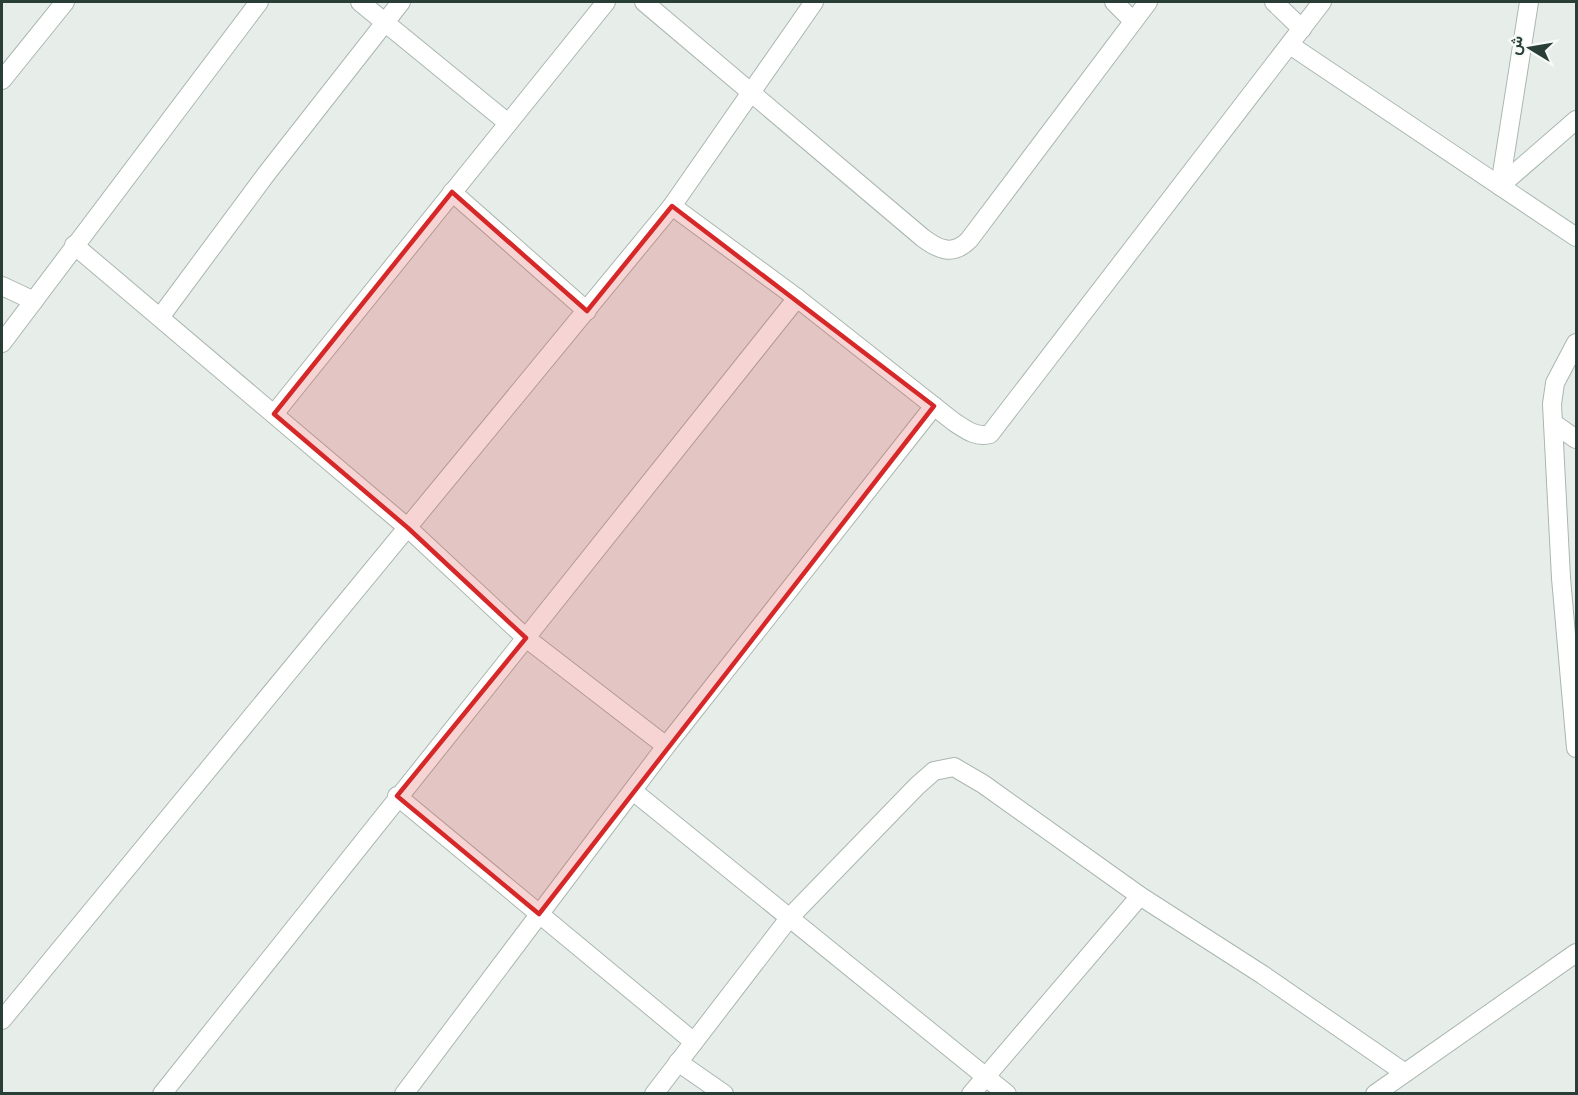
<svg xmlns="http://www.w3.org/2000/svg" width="1578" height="1095" font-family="Roboto,Vazirmatn,sans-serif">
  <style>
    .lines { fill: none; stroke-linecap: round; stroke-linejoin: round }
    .minor-casing { stroke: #aab6b0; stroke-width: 20 }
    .minor { stroke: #fff; stroke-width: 18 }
    .marked { fill: #d62828; fill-opacity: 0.2; stroke: #d62828; stroke-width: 4.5; stroke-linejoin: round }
  </style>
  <rect width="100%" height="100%" fill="#e7eeea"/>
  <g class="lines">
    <defs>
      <g id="minor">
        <polyline points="360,2 508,123"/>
        <path d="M644 2 923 238C939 250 953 256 969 240L1148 2"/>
        <polyline points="1114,2 1133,21"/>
        <polyline points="1274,2 1302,29"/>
        <polyline points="1290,45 1576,237"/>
        <polyline points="2,80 65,2"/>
        <polyline points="1500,186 1529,2"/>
        <polyline points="1500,186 1576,120"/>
        <polyline points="452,192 587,311"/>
        <path d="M672 206 797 298 954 422C965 429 976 438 990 434L1322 2"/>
        <polyline points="74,245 408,528 526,638 666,746"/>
        <polyline points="2,286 34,301"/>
        <polyline points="161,316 267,173 401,2"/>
        <polyline points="2,343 259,2"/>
        <polyline points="1576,343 1555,383 1552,404 1561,578 1576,748"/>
        <polyline points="274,414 606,2"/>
        <polyline points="1553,423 1576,439"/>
        <polyline points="633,791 1007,1094"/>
        <polyline points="397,796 694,1042"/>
        <polyline points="2,1020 672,206 814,2"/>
        <polyline points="678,1062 724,1094"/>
        <polyline points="162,1094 797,298"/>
        <polyline points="404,1094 666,746 934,406"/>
        <polyline points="654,1094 790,917 917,786 934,771 954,767 983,784 1140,896 1263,975 1405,1073"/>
        <polyline points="971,1094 1140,896"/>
        <polyline points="1375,1094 1576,953"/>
      </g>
    </defs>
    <use href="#minor" class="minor-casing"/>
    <use href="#minor" class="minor"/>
  </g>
  <path class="marked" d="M452 192 587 311 672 206 934 406 539 914 397 796 526 638 408 528 274 414Z"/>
  <rect width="1578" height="1095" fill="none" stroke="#283e36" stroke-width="6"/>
  <g transform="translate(1530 48) rotate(281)" stroke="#f7faf9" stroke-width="4.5" paint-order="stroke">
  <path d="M0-4.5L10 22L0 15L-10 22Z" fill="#283e36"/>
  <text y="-9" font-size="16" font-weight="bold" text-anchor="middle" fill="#283e36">ش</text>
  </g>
</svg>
